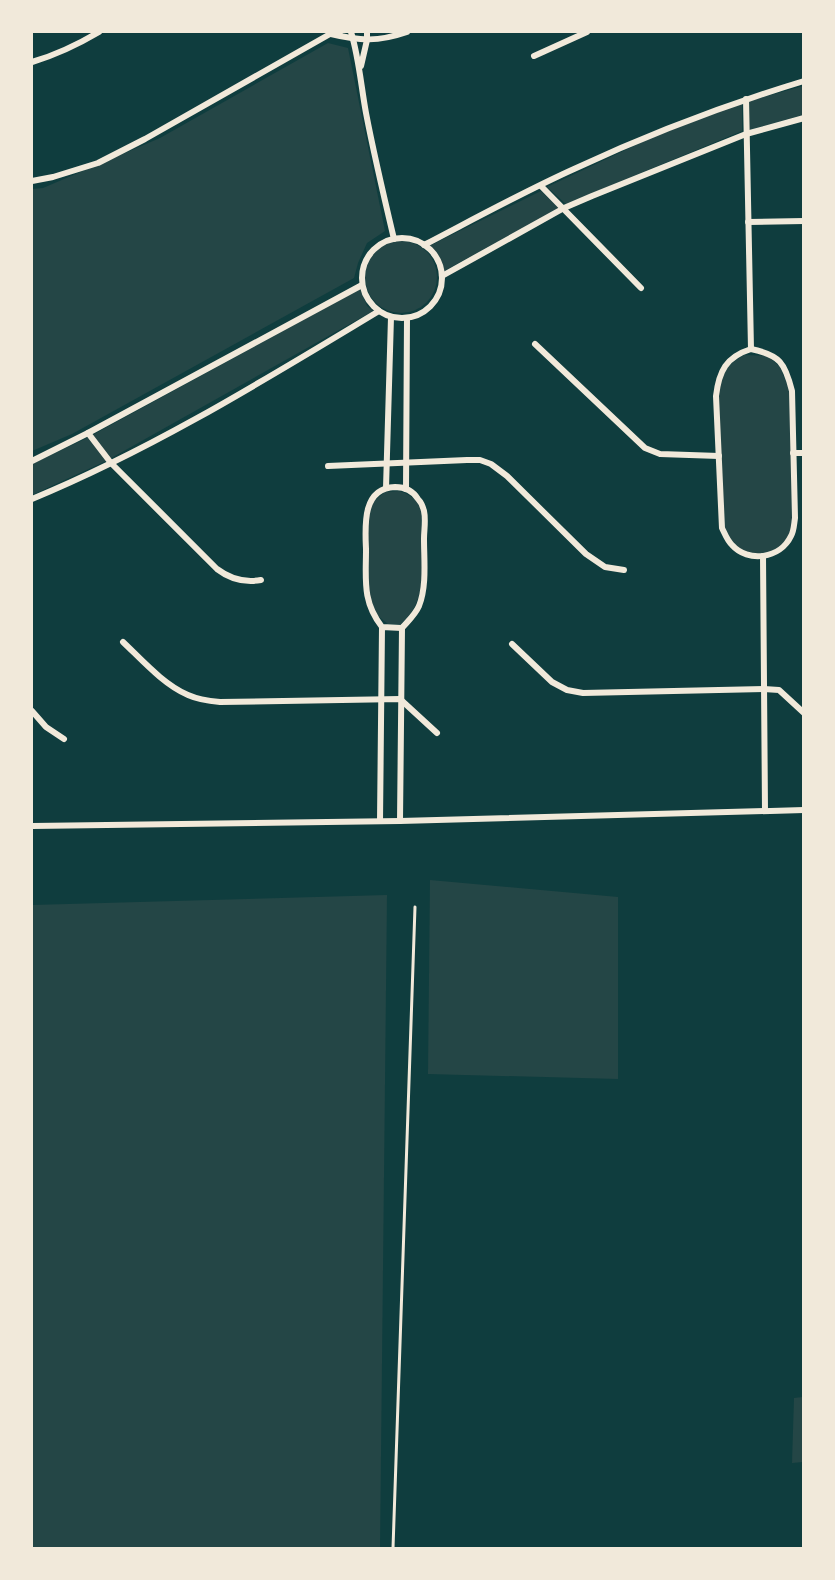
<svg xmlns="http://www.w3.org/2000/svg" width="835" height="1580" font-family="'DejaVu Sans',sans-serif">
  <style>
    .green { fill: #244646 }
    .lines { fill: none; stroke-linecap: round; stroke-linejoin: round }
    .service { stroke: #f1e9da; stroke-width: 3 }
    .minor { stroke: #f1e9da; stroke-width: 6 }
  </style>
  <rect width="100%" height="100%" fill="#0f3d3e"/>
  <g class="green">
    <polygon points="328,43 348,48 385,231 367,243 358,263 354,278 72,434 32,451 32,189 43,188 160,138"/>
    <polygon points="803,86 803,115 749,130 749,101"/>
    <polygon points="742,103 742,131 566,204 547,187 653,137"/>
    <path d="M541 191 559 208 444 271C441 261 439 251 429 246Z"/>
    <circle cx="401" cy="277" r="36"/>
    <polygon points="360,289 367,306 373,311 106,461 32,495 32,464 87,438"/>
    <path d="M744 355 768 356 780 367 790 392 792 519C791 523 791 529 790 533 782 554 751 560 736 545 731 540 728 534 725 528L718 394C723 372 724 367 744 355Z"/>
    <path d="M399 491C410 494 416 499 421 509 421 533 426 580 417 601 414 610 408 617 401 624H388L378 616 369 596 367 518 372 503 385 492Z"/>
    <polygon points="430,880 618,897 618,1079 428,1074"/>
    <polygon points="387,895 380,1548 32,1548 32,905"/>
    <polygon points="803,1397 803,1462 792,1463 794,1398"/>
  </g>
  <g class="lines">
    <polyline class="service" points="393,1548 415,907"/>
    <g class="minor">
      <path d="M351 32C359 58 361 86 366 113 374 155 384 197 394 239"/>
      <path d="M331 34C360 41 378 42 407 32"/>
      <polyline points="534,56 587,32"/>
      <path d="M32 62C56 55 77 45 99 32"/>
      <polyline points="361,66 367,40 367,32"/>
      <polyline points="746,99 751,349"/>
      <polyline points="32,181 53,177 98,163 145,139 330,34 340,32"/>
      <polyline points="541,186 641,288"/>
      <polyline points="748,222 804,221"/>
      <circle cx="402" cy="278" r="40"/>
      <path d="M424 245C474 219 523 192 574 169 649 134 725 105 804 81"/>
      <polyline points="442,276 564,208 592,196 746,134 804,118"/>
      <polyline points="535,344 645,448 660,454 719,456"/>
      <path d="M751 349C780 355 785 363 792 391L795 518C794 524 794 531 791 536 780 559 748 563 732 545 727 540 725 534 722 528L716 396C719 371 726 357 751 349Z"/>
      <path d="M88 433 111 463 217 569C230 579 244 583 261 580"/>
      <polyline points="793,453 804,453"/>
      <polyline points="32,461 88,433 362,285"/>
      <polyline points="328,466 467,460 480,460 491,464 507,476 586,554 605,567 624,570"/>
      <polyline points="386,488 391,317"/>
      <polyline points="406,489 407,318"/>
      <path d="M32 499C153 449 266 379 379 311"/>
      <polyline points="763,556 765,811"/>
      <path d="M123 642C142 660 164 685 188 695 199 700 209 701 220 702L400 699 437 733"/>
      <polyline points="512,644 552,682 567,690 583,693 764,689 779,690 804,713"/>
      <polyline points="32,711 46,727 64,739"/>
      <path d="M380 821 382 627C362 601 366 580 366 549 365 526 362 488 395 487 405 487 413 491 418 499 421 502 423 507 424 511 426 520 424 530 424 539 424 560 427 586 419 606 415 615 408 621 402 628L382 627"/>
      <polyline points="400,821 402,628"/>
      <polyline points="32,826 400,821 804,810"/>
    </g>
  </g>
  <rect width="835" height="1580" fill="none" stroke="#f1e9da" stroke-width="66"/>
</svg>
